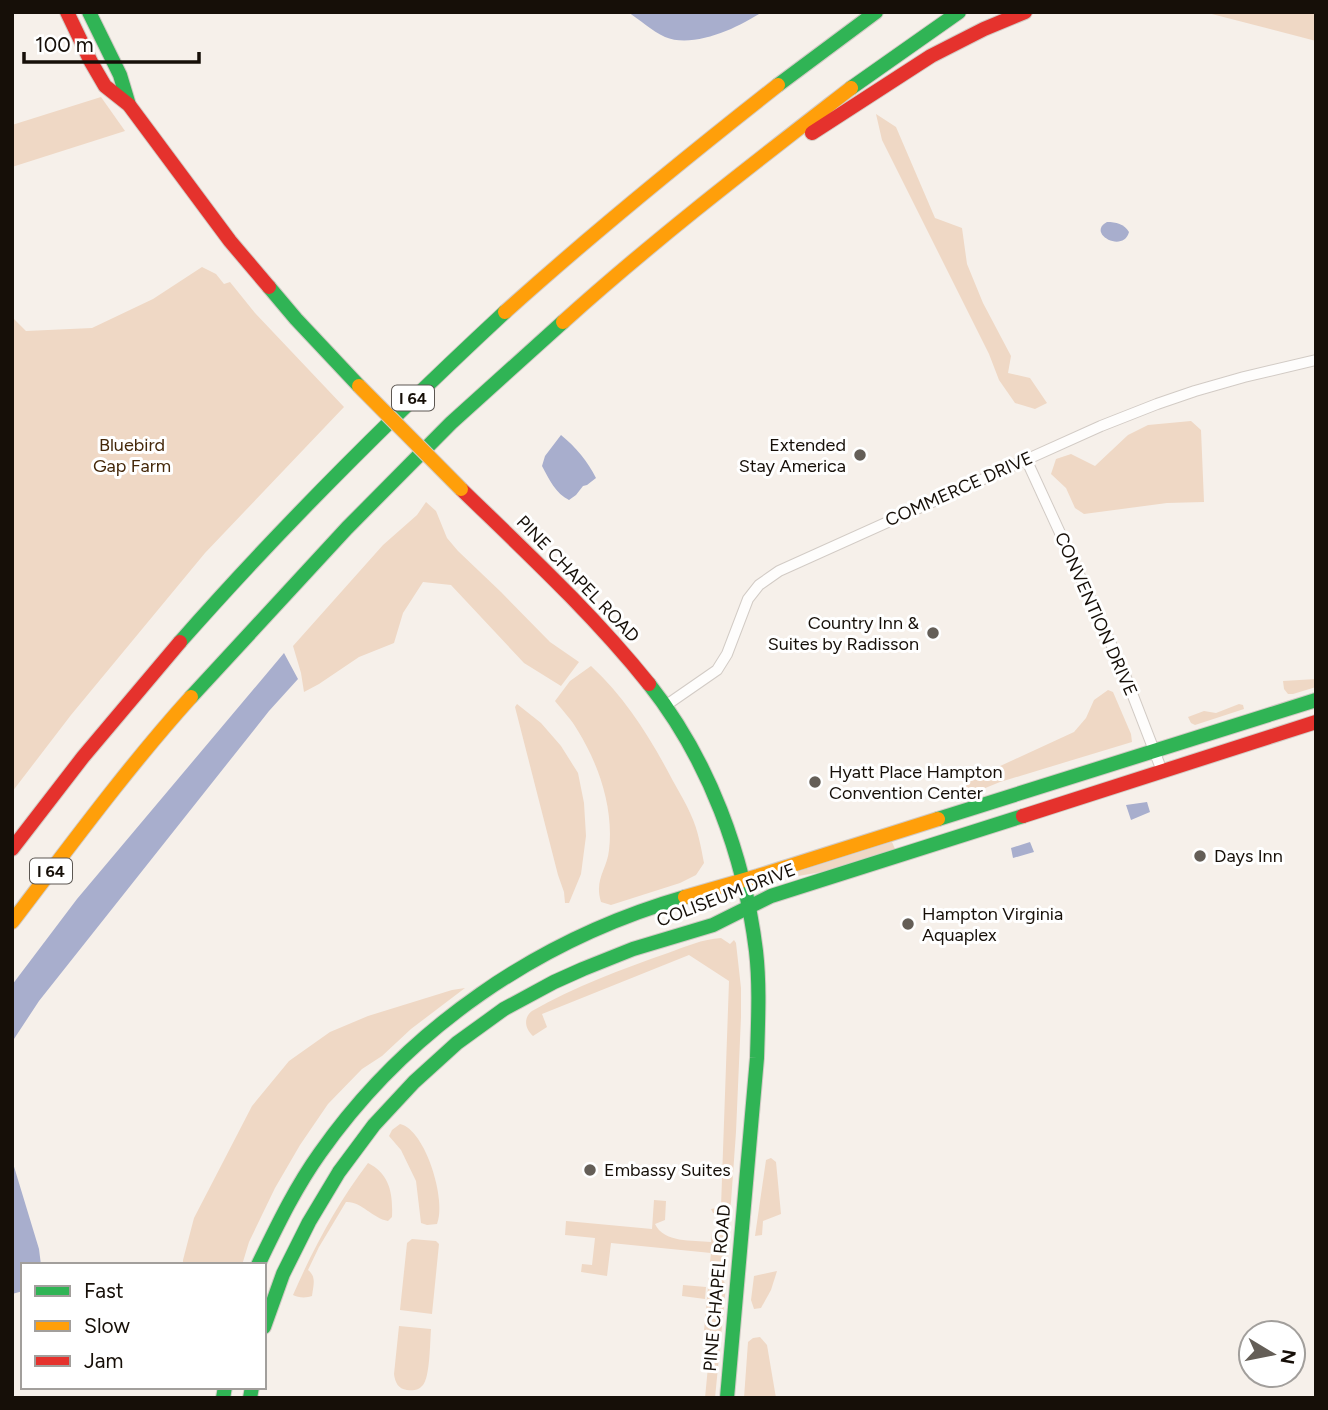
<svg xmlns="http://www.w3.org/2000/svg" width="1328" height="1410" font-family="Figtree,sans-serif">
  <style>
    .green { fill: #efd8c5 }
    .water { fill: #a8aecd }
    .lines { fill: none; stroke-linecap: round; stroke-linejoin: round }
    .street-casing { stroke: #d2cbc5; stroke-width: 12 }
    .fast-casing { stroke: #d2cbc5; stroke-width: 16 }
    .slow-casing { stroke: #d2cbc5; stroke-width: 16 }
    .jam-casing { stroke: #d2cbc5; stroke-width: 16 }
    .street { stroke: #fefdfc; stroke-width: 10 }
    .fast { stroke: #30b455; stroke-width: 14 }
    .slow { stroke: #ff9f0a; stroke-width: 14 }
    .jam { stroke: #e5322d; stroke-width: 14 }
    .slow-bridge-casing { stroke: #d2cbc5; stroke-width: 16; stroke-linecap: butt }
    .slow-bridge { stroke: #ff9f0a; stroke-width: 14 }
    .poi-dot { fill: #645e57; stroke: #fff; stroke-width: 2.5 }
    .labels { text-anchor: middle; stroke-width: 6; stroke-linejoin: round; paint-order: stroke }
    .shield { fill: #fff; stroke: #5c5752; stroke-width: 2 }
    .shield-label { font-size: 16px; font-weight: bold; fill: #160f08 }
    .park-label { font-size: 18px; fill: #442709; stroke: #fff }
    .poi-label { font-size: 18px; fill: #160f08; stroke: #fff; text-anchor: start }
    .street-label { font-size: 18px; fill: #160f08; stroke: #fff }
  </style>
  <rect width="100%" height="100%" fill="#f6f0ea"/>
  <g class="green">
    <polygon points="1204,12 1316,12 1316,41"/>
    <polygon points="101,97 125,131 12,167 12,125"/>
    <polygon points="876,114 896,127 935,218 962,228 967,264 983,303 1011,356 1008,373 1030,378 1047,403 1035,409 1015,403 999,380 989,354 882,140"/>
    <polygon points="202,267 216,274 224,284 230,282 255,313 344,407 205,553 71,715 12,792 12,317 26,331 92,328 153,299"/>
    <polygon points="1191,421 1201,430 1204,502 1167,503 1084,514 1075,508 1066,488 1051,474 1056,459 1071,454 1095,466 1128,435 1148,425"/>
    <polygon points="426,502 436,511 447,538 458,551 501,592 550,642 579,662 561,686 524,663 451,585 423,582 403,613 394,643 359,657 319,684 304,692 301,673 293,646 383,545 417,515"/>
    <path d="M591 666C626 698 651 739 673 781 679 792 686 803 691 815 698 830 701 847 704 863L696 875 680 883 611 905 601 902C594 879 607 870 609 850 614 809 599 765 578 731 572 720 563 711 555 701L570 681Z"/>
    <polygon points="1316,679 1316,687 1293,694 1288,694 1284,689 1283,681"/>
    <polygon points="1108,690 1113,692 1131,734 1132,742 1000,782 973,793 967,792 966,786 972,779 1074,732 1086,718 1094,700"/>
    <polygon points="517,704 541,723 561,746 578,773 584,803 586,836 581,874 569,903 565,903 564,892 558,875 515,707"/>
    <polygon points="1239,704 1243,705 1244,709 1195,725 1191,723 1188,717 1204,711 1216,713"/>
    <polygon points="892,842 895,849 891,851 822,872 780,879 784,876"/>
    <path d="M721 938 730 944 734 940 736 943 741 988V1017L736 1132 731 1202C730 1212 722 1215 713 1213L711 1209 721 1207 729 981 689 955 542 1014 547 1027 533 1036C525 1029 523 1018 532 1011 574 987 622 969 668 953 684 947 703 939 721 938Z"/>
    <polygon points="465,988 411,1029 382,1056 362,1069 328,1104 300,1145 275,1188 249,1242 242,1265 183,1265 183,1260 194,1218 252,1106 289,1061 330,1032 368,1016 452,990"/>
    <path d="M400 1124C426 1130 447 1202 437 1224L427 1225 421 1223 416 1181 401 1150 389 1136 392 1130Z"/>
    <polygon points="771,1158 776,1162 781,1214 763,1221 762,1235 755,1236 766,1160"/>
    <path d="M368 1163C390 1174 393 1194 392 1217L388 1221C372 1218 361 1201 346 1202L319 1247 308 1270C317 1277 313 1286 312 1296 307 1298 298 1298 293 1295 314 1247 337 1204 368 1163Z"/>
    <path d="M654 1200 666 1201 665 1220 655 1224C664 1243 692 1240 711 1242L712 1233 722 1235 728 1240V1255L725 1261 720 1263 710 1262 711 1253 611 1243 607 1276 581 1272 582 1264 592 1265 595 1238 565 1235 566 1221 652 1229Z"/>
    <polygon points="412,1239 436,1241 439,1244 432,1314 400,1310 407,1243"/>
    <polygon points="777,1271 771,1290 761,1308 754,1309 751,1300 754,1276"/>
    <polygon points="709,1276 722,1278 726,1285 715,1398 705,1398 709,1356 704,1347 703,1342"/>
    <polygon points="683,1285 706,1287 705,1299 682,1296"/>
    <path d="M399 1326 431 1329C430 1342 430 1377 423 1385 419 1390 413 1391 407 1390 398 1389 395 1382 394 1374Z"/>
    <polygon points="760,1337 767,1345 776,1398 744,1398 748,1342 753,1338"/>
  </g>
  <g class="water">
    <path d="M628 12H762C738 28 693 49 665 37 652 31 640 20 628 12Z"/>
    <path d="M1107 222C1116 222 1124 224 1129 232 1123 254 1086 233 1107 222Z"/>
    <path d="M561 435C576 447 588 462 596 478L587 485 583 486 576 495 569 500C556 494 549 479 542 466L545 456Z"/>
    <polygon points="284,653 298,679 269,711 39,1001 12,1042 12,985 77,899"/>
    <polygon points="1147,802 1150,812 1131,820 1126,805"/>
    <polygon points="1030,842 1034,852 1013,858 1011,848"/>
    <polygon points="12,1160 39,1249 41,1265 23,1265 23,1291 12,1294"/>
  </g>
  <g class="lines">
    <defs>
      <g id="street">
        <polyline points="1026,459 1123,670 1162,771"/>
        <polyline points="665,706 717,670 727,654 748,599 759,585 779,571 1101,426 1157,404 1195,391 1244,377 1316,360"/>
      </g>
      <g id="fast">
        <polyline points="89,12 120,75 129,105"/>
        <polyline points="778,85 876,12"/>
        <polyline points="851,88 959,12"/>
        <polyline points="269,287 296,319 359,386"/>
        <path d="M180 642C282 526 392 417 505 312"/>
        <path d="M649 684C709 760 744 855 756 951 760 986 758 1022 757 1058L727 1398"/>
        <polyline points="191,697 347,528 451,423 563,322"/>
        <polyline points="938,819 1316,700"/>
        <path d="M258 1265C277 1226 295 1188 320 1153 408 1028 539 939 685 897"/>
        <polyline points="264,1327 283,1274 309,1222 339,1172 374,1125 414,1082 457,1043 504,1009 554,982 583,969 633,949 713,925 771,896 1023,816"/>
        <polyline points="223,1398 225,1387"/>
        <polyline points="250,1398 252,1387"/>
      </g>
      <g id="slow">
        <path d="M505 312C593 233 685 158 778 85"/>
        <path d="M563 322C655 239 753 164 851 88"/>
        <polyline points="685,897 758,876 938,819"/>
        <path d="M12 922C70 846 127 768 191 697"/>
      </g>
      <g id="jam">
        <polyline points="67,12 91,62 105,86 129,105 230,241 269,287"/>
        <polyline points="812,133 931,56 984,29 1025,12"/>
        <path d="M461 489C526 552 592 613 649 684"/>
        <polyline points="1023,816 1316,722"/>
        <polyline points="12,849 83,757 180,642"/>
      </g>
    </defs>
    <use href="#street" class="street-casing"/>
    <use href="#fast" class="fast-casing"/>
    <use href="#slow" class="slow-casing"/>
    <use href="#jam" class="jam-casing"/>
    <use href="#street" class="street"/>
    <use href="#fast" class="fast"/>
    <use href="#slow" class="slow"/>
    <use href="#jam" class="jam"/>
    <defs>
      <polyline id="slow-bridge" points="359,386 461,489"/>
    </defs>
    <use href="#slow-bridge" class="slow-bridge-casing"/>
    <use href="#slow-bridge" class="slow-bridge"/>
  </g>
  <g class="poi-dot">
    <circle cx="860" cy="455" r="7"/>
    <circle cx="933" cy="633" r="7"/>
    <circle cx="815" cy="782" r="7"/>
    <circle cx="1200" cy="856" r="7"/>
    <circle cx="908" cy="924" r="7"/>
    <circle cx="590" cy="1170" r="7"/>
  </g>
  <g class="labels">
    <g class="shield">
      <rect x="392" y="385.5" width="42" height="25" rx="5"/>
      <rect x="30" y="858.5" width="42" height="25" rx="5"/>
    </g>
    <g class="shield-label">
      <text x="413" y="404">I 64</text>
      <text x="51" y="877">I 64</text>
    </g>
    <g class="park-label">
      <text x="132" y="451">Bluebird<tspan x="132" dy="21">Gap Farm</tspan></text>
    </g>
    <g class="poi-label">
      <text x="846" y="451" text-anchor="end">Extended<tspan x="846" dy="21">Stay America</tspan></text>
      <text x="919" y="629" text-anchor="end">Country Inn &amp;<tspan x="919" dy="21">Suites by Radisson</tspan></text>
      <text x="829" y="778">Hyatt Place Hampton<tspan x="829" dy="21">Convention Center</tspan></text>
      <text x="1214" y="862">Days Inn</text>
      <text x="922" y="920">Hampton Virginia<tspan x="922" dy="21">Aquaplex</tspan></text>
      <text x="604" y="1176">Embassy Suites</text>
    </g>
    <g class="street-label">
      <text transform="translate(959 489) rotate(-24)" y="6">COMMERCE DRIVE</text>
      <text transform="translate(578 579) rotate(46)" y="6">PINE CHAPEL ROAD</text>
      <text transform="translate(1096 614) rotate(66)" y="6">CONVENTION DRIVE</text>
      <text transform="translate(726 895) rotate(-21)" y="6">COLISEUM DRIVE</text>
      <text transform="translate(717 1288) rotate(-85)" y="6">PINE CHAPEL ROAD</text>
    </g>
  </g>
  <rect width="1328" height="1410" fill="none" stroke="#160f08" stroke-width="28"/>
  <rect x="21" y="1263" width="245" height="126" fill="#ffffff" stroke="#a29f9c" stroke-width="2"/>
  <rect x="35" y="1286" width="35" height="10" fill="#30b455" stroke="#a29f9c" stroke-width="2"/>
  <text x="84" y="1298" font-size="21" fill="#160f08">Fast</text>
  <rect x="35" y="1321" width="35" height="10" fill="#ff9f0a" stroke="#a29f9c" stroke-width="2"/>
  <text x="84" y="1333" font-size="21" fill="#160f08">Slow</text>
  <rect x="35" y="1356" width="35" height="10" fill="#e5322d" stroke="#a29f9c" stroke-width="2"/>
  <text x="84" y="1368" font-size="21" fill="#160f08">Jam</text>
  <g transform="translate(1272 1354) rotate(100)"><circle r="33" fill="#ffffff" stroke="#a29f9c" stroke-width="2"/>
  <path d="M0-5L12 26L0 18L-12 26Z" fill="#645e57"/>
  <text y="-10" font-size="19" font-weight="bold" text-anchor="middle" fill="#160f08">N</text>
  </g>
  <path d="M24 52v10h175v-10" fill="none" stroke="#160f08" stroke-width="3.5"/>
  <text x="35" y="52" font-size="21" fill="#160f08" stroke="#ffffff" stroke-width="5" paint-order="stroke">100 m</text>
</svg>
